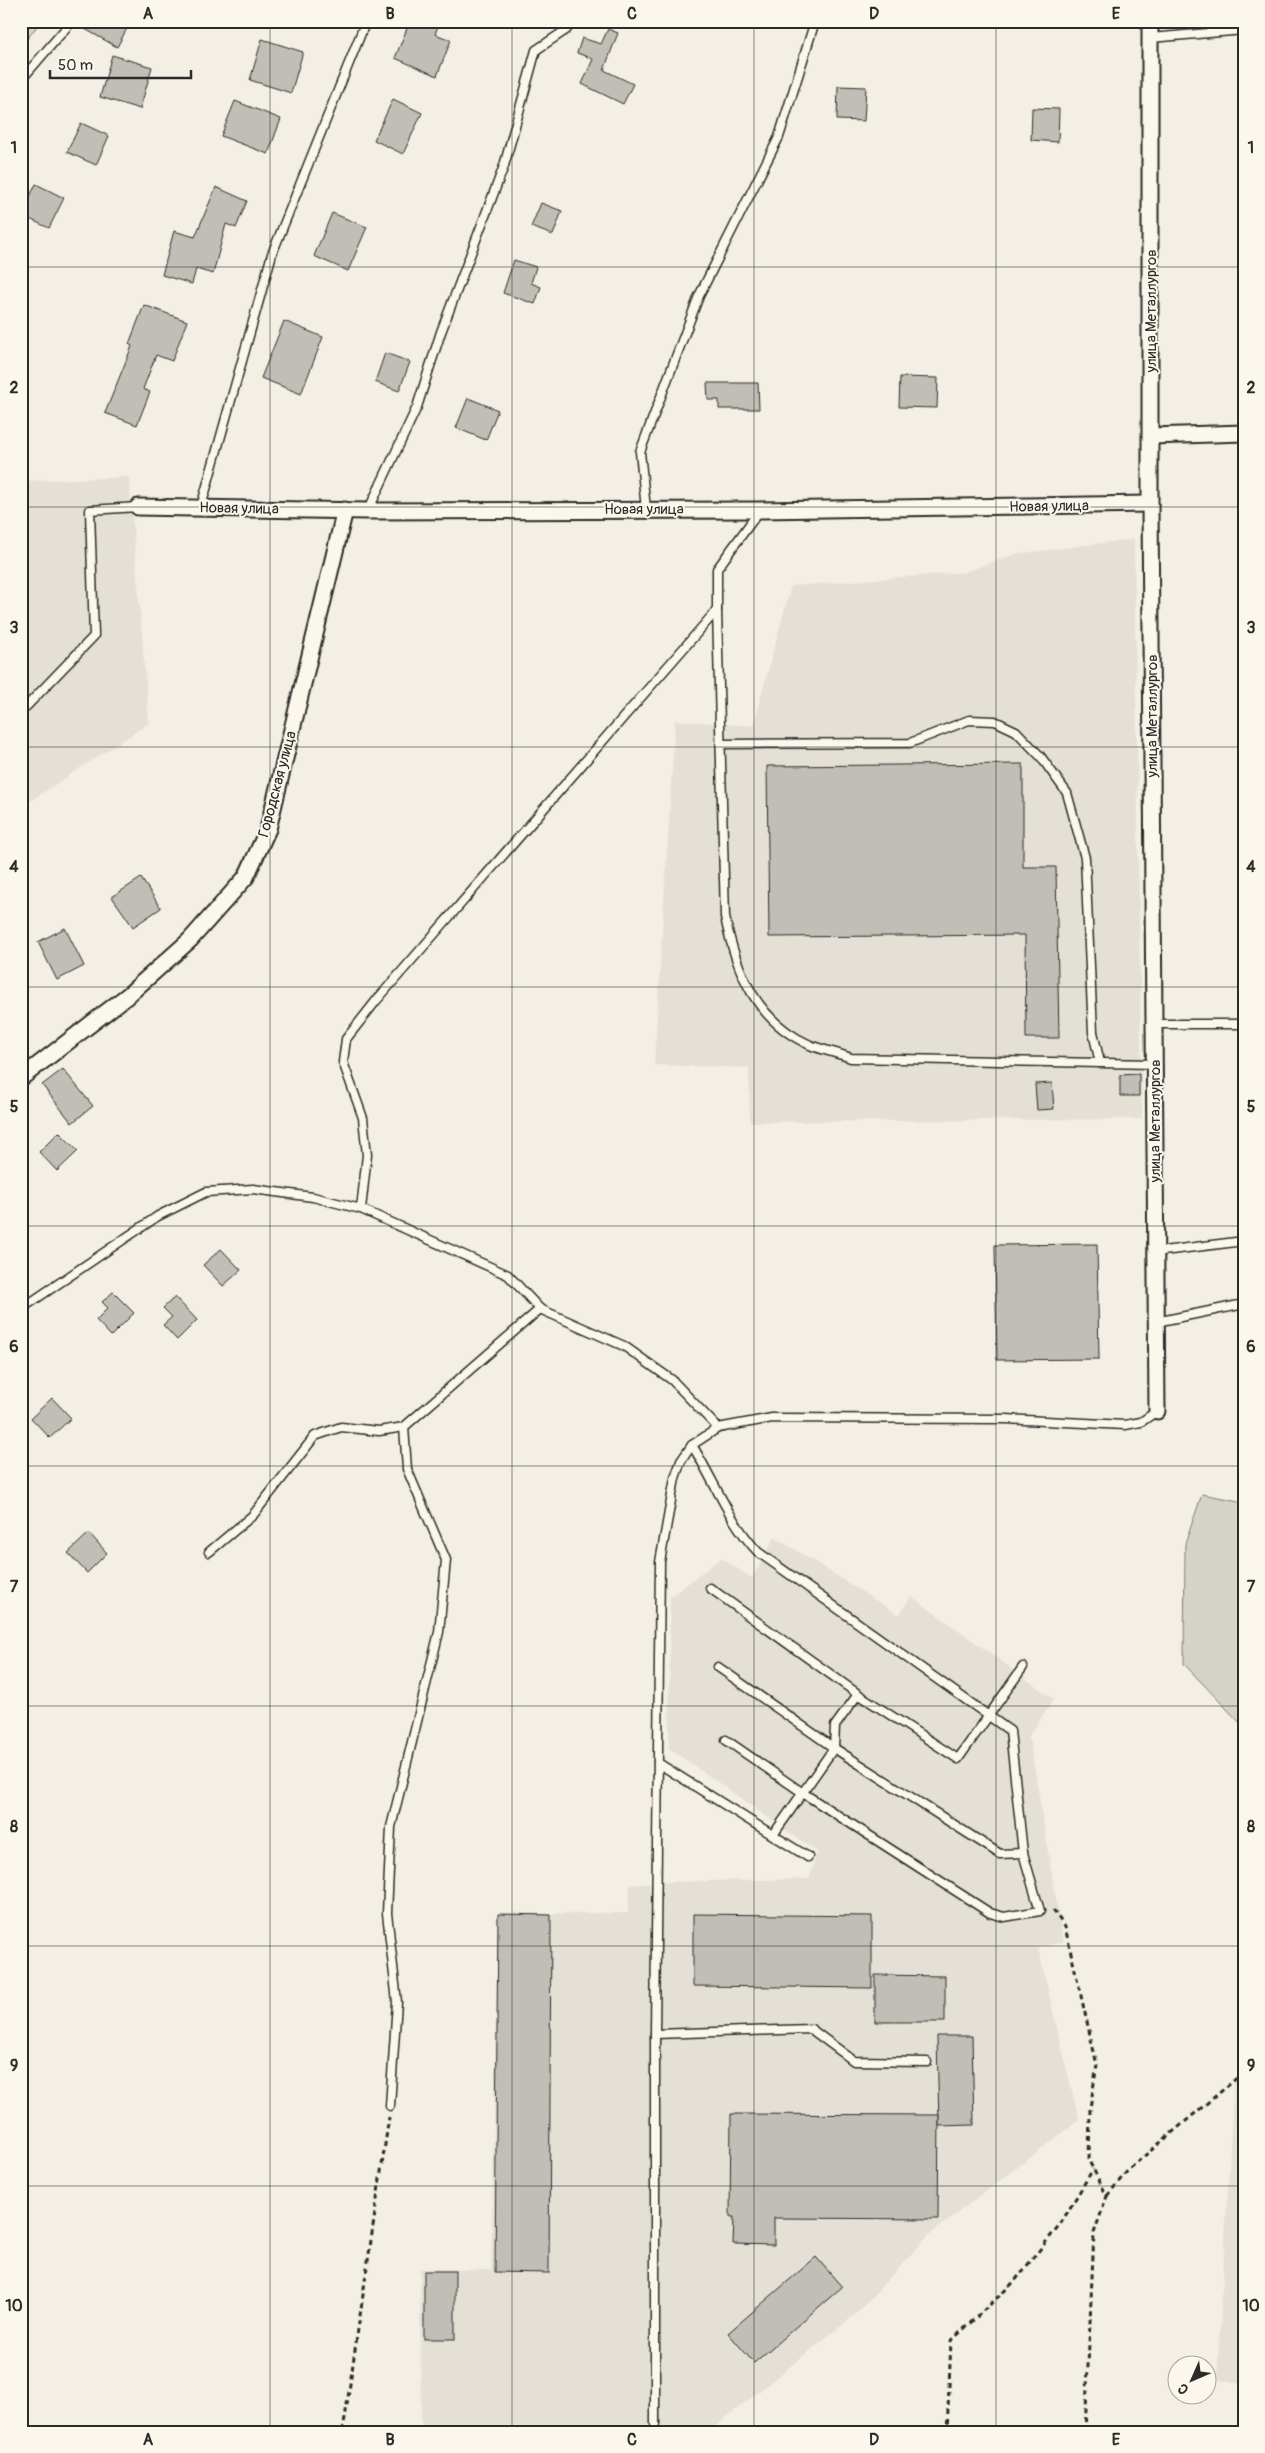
<svg xmlns="http://www.w3.org/2000/svg" width="1265" height="2453" font-family="Pangolin,sans-serif">
  <style>
    .built { fill: #e4e0d6 }
    .green { fill: #d5d2c9; stroke: #807e7a }
    .building { fill: #c0beb6; stroke: #2b2b2b }
    .lines { fill: none; stroke-linecap: round; stroke-linejoin: round }
    .service-casing { stroke: #2b2b2b; stroke-width: 11 }
    .minor-casing { stroke: #2b2b2b; stroke-width: 19 }
    .path { stroke: #2b2b2b; stroke-width: 3; stroke-dasharray: 5 4; stroke-linecap: butt }
    .service { stroke: #fbf7ec; stroke-width: 8 }
    .minor { stroke: #fbf7ec; stroke-width: 15 }
    .grid { fill: none; stroke: #2b2b2b; stroke-width: 1; stroke-opacity: 0.55 }
    .labels { text-anchor: middle; stroke-width: 4; stroke-linejoin: round; paint-order: stroke }
    .street-label { font-size: 15px; fill: #2b2b2b; stroke: #fbf7ec }
    .neatline { fill: none; stroke: #2b2b2b; stroke-width: 2 }
    .grid-label { font-size: 16px; text-anchor: middle; font-weight: bold; fill: #2b2b2b }
  </style>
  <rect width="100%" height="100%" fill="#f3efe4"/>
  <filter id="ink" filterUnits="userSpaceOnUse"><feTurbulence type="fractalNoise" baseFrequency=".02" numOctaves="2"/><feDisplacementMap in="SourceGraphic" scale="10" xChannelSelector="R" yChannelSelector="G"/><feConvolveMatrix kernelMatrix="1 2 1 2 8 2 1 2 1" color-interpolation-filters="sRGB"/></filter>
  <g filter="url(#ink)">
    <g class="built">
      <polygon points="129,477 149,723 21,807 21,481"/>
      <polygon points="1134,539 1142,1119 750,1122 749,1068 654,1065 675,720 753,726 791,586 965,572 1015,554"/>
      <polygon points="775,1537 899,1615 911,1596 1054,1699 1029,1736 1063,1942 1038,1948 1079,2120 929,2235 857,2313 708,2432 421,2432 420,2269 491,2270 498,1914 628,1913 630,1885 657,1882 809,1879 817,1852 669,1748 670,1597 721,1558 752,1578"/>
      <polygon points="1244,2076 1244,2383 1217,2380 1234,2081"/>
    </g>
    <g class="green">
      <polygon points="21,21 41,21 21,47"/>
      <polygon points="1202,1494 1244,1502 1244,1727 1184,1664 1185,1544"/>
    </g>
    <g class="building">
      <polygon points="78,21 131,21 117,47 76,24"/>
      <polygon points="410,21 440,21 435,34 451,40 437,76 395,58"/>
      <polygon points="608,29 618,33 604,70 633,84 623,104 582,84 593,59 577,53 582,38 601,44"/>
      <polygon points="262,39 303,52 291,93 250,80"/>
      <polygon points="112,55 152,67 140,109 100,97"/>
      <polygon points="838,86 866,87 864,121 837,120"/>
      <polygon points="393,99 422,113 403,154 374,140"/>
      <polygon points="235,101 281,119 268,154 221,136"/>
      <polygon points="1032,108 1059,109 1058,142 1031,140"/>
      <polygon points="81,123 109,136 96,165 67,152"/>
      <polygon points="36,184 64,198 49,228 21,215"/>
      <polygon points="216,187 247,201 236,228 226,224 213,274 196,269 192,284 162,275 174,231 195,237"/>
      <polygon points="541,203 562,211 553,235 531,227"/>
      <polygon points="332,213 367,227 348,271 314,256"/>
      <polygon points="514,260 536,267 531,283 541,287 535,304 503,293"/>
      <polygon points="144,305 187,321 172,361 156,355 143,389 150,392 137,425 105,413 132,346 129,344"/>
      <polygon points="284,321 323,337 301,394 261,378"/>
      <polygon points="385,353 410,362 399,391 375,382"/>
      <polygon points="900,377 938,378 937,408 899,407"/>
      <polygon points="707,383 758,383 759,409 719,409 719,400 708,400"/>
      <polygon points="468,398 498,410 486,440 456,428"/>
      <polygon points="1023,764 1023,867 1056,867 1059,1038 1026,1038 1025,935 769,937 767,766"/>
      <polygon points="141,878 161,908 133,927 112,897"/>
      <polygon points="65,928 84,966 57,980 38,942"/>
      <polygon points="63,1069 93,1106 72,1123 42,1085"/>
      <polygon points="1139,1074 1139,1096 1120,1096 1120,1075"/>
      <polygon points="1052,1083 1054,1109 1037,1110 1035,1084"/>
      <polygon points="59,1132 78,1151 57,1171 39,1152"/>
      <polygon points="1097,1244 1099,1359 997,1360 995,1245"/>
      <polygon points="221,1249 241,1270 223,1286 203,1265"/>
      <polygon points="113,1292 134,1313 111,1336 96,1320 108,1308 102,1302"/>
      <polygon points="175,1297 197,1320 177,1340 163,1325 172,1317 163,1308"/>
      <polygon points="52,1398 71,1418 50,1438 31,1418"/>
      <polygon points="89,1533 107,1553 87,1573 68,1553"/>
      <polygon points="498,1914 551,1915 549,2273 495,2272"/>
      <polygon points="693,1914 872,1916 872,1988 693,1986"/>
      <polygon points="875,1975 945,1976 945,2022 875,2022"/>
      <polygon points="937,2036 972,2036 974,2125 939,2126"/>
      <polygon points="731,2114 939,2115 938,2219 774,2218 774,2245 733,2244 734,2217 730,2217"/>
      <polygon points="816,2257 842,2287 754,2363 728,2333"/>
      <rect x="424" y="2271" width="31" height="68"/>
    </g>
    <g class="lines">
      <defs>
        <g id="service">
          <polyline points="1150,38 1244,30"/>
          <polyline points="21,80 72,21"/>
          <polyline points="201,507 272,254 366,21"/>
          <polyline points="646,509 640,452 699,296 779,137 815,21"/>
          <polyline points="368,511 417,407 441,332 504,166 536,50 566,30 573,21"/>
          <path d="M717 610 725 917C736 971 756 1021 810 1045 823 1050 837 1053 851 1058L1154 1064"/>
          <polyline points="21,712 94,636 90,510 138,507"/>
          <polyline points="721,744 910,743 969,720 995,721 1016,731 1041,757 1067,793 1085,858 1093,1032 1100,1063"/>
          <polyline points="1154,1024 1244,1024"/>
          <polyline points="361,1209 367,1155 363,1118 343,1062 346,1039 376,1001 717,610 717,569 760,510"/>
          <polyline points="1155,1252 1244,1241"/>
          <polyline points="21,1309 158,1216 206,1192 253,1189 313,1197 361,1209 508,1275 540,1309 624,1346 672,1380 718,1428"/>
          <polyline points="1156,1322 1244,1304"/>
          <path d="M692 1445C715 1482 728 1520 758 1552L1010 1731 1023 1853 1040 1911 1004 1917 990 1913 803 1793 726 1740"/>
          <polyline points="209,1552 253,1515 315,1436 341,1427 379,1431 404,1427 540,1309"/>
          <polyline points="710,1588 858,1694"/>
          <polyline points="718,1667 834,1748 1000,1854 1023,1853"/>
          <polyline points="658,1763 808,1857"/>
          <polyline points="773,1835 834,1748 835,1726 858,1694 958,1759 1023,1667"/>
          <polyline points="655,2034 811,2029 854,2061 927,2062"/>
          <polyline points="390,2106 397,2002 387,1913 391,1827 439,1632 446,1560 407,1469 404,1427"/>
          <polyline points="655,2424 655,2034 660,1562 675,1478 681,1461 692,1445 718,1428 772,1418 1006,1419 1125,1425 1141,1422 1157,1411"/>
        </g>
        <g id="minor">
          <polyline points="1150,21 1150,504 1157,1411"/>
          <polyline points="1151,436 1244,433"/>
          <polyline points="138,507 368,511 760,510 1150,504"/>
          <polyline points="21,1078 127,996 190,940 246,877 268,829 345,510"/>
        </g>
      </defs>
      <use href="#service" class="service-casing"/>
      <use href="#minor" class="minor-casing"/>
      <g class="path">
        <polyline points="1053,1910 1065,1927 1097,2065 1090,2108 1089,2161 1107,2196 1094,2233 1085,2432"/>
        <polyline points="1107,2196 1129,2169 1244,2072"/>
        <polyline points="343,2432 389,2117"/>
        <polyline points="947,2432 951,2341 1014,2282 1061,2223 1093,2169"/>
      </g>
      <use href="#service" class="service"/>
      <use href="#minor" class="minor"/>
    </g>
  </g>
  <path class="grid" d="M270 21V2432M512 21V2432M754 21V2432M996 21V2432M21 267H1244M21 507H1244M21 747H1244M21 987H1244M21 1226H1244M21 1466H1244M21 1706H1244M21 1946H1244M21 2186H1244"/>
  <g class="labels">
    <g class="street-label">
      <text transform="translate(1151 311) rotate(-90)" y="5">улица Металлургов</text>
      <text transform="translate(1049 506) rotate(-1)" y="5">Новая улица</text>
      <text transform="translate(239 508) rotate(1)" y="5">Новая улица</text>
      <text x="644" y="514">Новая улица</text>
      <text transform="translate(1152 716) rotate(-90)" y="5">улица Металлургов</text>
      <text transform="translate(277 784) rotate(-75)" y="5">Городская улица</text>
      <text transform="translate(1155 1121) rotate(-90)" y="5">улица Металлургов</text>
    </g>
  </g>
  <rect width="1265" height="2453" fill="none" stroke="#fbf7ec" stroke-width="55"/>
  <g transform="translate(1192 2380) rotate(225)"><circle r="24" fill="#fbf7ec" stroke="#a8a59f"/>
  <path d="M0-4L9 19L0 12L-9 19Z" fill="#2b2b2b"/>
  <text y="-8" font-size="14" font-weight="bold" text-anchor="middle" fill="#2b2b2b">С</text>
  </g>
  <path d="M50 70v8h141v-8" fill="none" stroke="#2b2b2b" stroke-width="2.5"/>
  <text x="58" y="70" font-size="15" fill="#2b2b2b" stroke="#fbf7ec" stroke-width="4" paint-order="stroke">50 m</text>
  <rect x="28" y="28" width="1210" height="2398" class="neatline"/>
  <g class="grid-label">
    <text x="148" y="19">A</text>
    <text x="390" y="19">B</text>
    <text x="632" y="19">C</text>
    <text x="874" y="19">D</text>
    <text x="1116" y="19">E</text>
    <text x="14" y="153">1</text>
    <text x="1251" y="153">1</text>
    <text x="14" y="393">2</text>
    <text x="1251" y="393">2</text>
    <text x="14" y="633">3</text>
    <text x="1251" y="633">3</text>
    <text x="14" y="872">4</text>
    <text x="1251" y="872">4</text>
    <text x="14" y="1112">5</text>
    <text x="1251" y="1112">5</text>
    <text x="14" y="1352">6</text>
    <text x="1251" y="1352">6</text>
    <text x="14" y="1592">7</text>
    <text x="1251" y="1592">7</text>
    <text x="14" y="1832">8</text>
    <text x="1251" y="1832">8</text>
    <text x="14" y="2071">9</text>
    <text x="1251" y="2071">9</text>
    <text x="14" y="2311">10</text>
    <text x="1251" y="2311">10</text>
    <text x="148" y="2445">A</text>
    <text x="390" y="2445">B</text>
    <text x="632" y="2445">C</text>
    <text x="874" y="2445">D</text>
    <text x="1116" y="2445">E</text>
  </g>
</svg>
